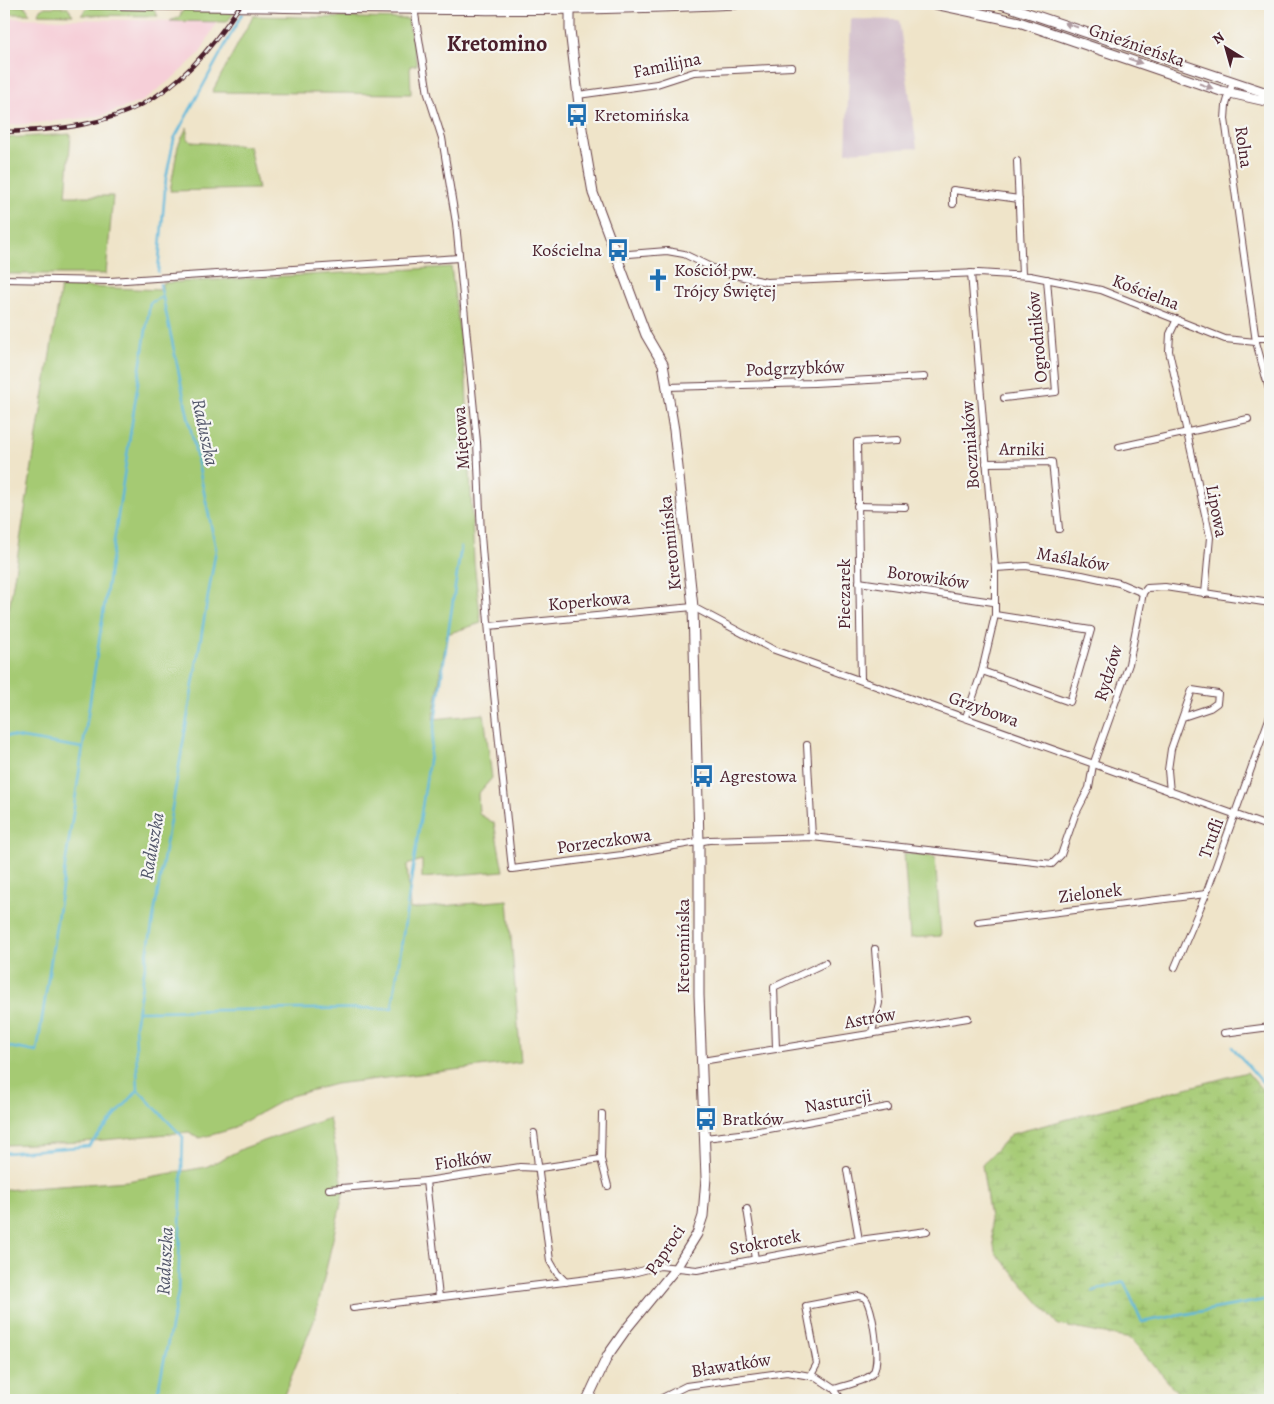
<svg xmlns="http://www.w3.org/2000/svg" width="1274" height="1404" font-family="Alegreya,serif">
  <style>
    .built { fill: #f6cfd8 }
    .industrial { fill: #d1bdca }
    .grass { fill: #a5ca73; stroke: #78744f }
    .wetland { fill: url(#wetland-marsh); stroke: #78744f }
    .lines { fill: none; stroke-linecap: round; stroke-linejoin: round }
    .stream { stroke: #5eb8db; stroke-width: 2.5 }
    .street-casing { stroke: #633d43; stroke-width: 8 }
    .secondary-casing { stroke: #633d43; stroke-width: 11 }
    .street { stroke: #fff; stroke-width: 6 }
    .secondary { stroke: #fff; stroke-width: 9 }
    .rail-casing { stroke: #4a1f2b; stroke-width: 4.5 }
    .rail { stroke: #f6f6f2; stroke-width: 2.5; stroke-dasharray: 8; stroke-linecap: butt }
    .oneway { fill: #ae9aa0 }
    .labels { text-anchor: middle; stroke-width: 4.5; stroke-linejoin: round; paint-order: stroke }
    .street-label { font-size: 18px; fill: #4a1f2b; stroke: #f6f6f2 }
    .poi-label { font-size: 18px; fill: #4a1f2b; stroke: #f6f6f2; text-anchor: start }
    .water-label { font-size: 19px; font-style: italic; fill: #515569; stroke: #f6f6f2 }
    .district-label { font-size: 22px; font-weight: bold; fill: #4a1f2b; stroke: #f6f6f2 }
  </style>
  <defs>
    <pattern id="wetland-marsh" width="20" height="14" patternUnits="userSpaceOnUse" patternTransform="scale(1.25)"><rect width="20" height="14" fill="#a5ca73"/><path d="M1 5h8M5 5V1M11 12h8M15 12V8" fill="none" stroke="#90ad64"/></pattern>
  </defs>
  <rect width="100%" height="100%" fill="#f6f6f2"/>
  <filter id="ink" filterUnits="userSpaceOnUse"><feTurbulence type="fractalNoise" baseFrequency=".02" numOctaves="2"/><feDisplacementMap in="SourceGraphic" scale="10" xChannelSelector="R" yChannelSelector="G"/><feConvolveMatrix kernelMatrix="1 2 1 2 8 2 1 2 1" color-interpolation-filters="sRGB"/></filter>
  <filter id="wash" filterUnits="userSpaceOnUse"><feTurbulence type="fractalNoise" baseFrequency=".0096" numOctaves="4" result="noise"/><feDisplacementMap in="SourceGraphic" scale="20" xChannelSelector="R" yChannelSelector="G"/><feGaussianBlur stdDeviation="1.12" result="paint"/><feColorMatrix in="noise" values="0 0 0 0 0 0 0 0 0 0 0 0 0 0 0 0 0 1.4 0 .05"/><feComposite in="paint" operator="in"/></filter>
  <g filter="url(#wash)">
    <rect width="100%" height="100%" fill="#efe4c9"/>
    <polygon class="built" points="4,18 128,20 217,22 200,53 174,77 143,101 97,117 4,126"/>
    <polygon class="industrial" points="851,19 899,20 917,148 846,152"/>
    <g class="grass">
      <polygon points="6,6 25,6 30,14 4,14"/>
      <polygon points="45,7 67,7 73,15 38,14 40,10"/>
      <polygon points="89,7 153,8 158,16 81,15"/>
      <polygon points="184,9 236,10 227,22 170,21 179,17"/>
      <polygon points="253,16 408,19 417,65 410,66 411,94 212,92"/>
      <polygon points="187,127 187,139 192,142 249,146 258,189 170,191 178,146"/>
      <polygon points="71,134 66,196 113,196 106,274 4,274 4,138"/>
      <polygon points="451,267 466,382 474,562 481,623 447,634 433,719 484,714 492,778 478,794 479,814 494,823 503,871 422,878 422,860 407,865 410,909 508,900 521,1062 335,1084 291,1096 229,1130 200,1138 189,1132 81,1142 4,1145 4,640 61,286 162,290 162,283"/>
      <polygon points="904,853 935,857 941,936 910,938"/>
      <polygon points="329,1118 344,1190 315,1318 282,1400 4,1400 4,1190 127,1181 206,1167 244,1148"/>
    </g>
    <polygon class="wetland" points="1247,1072 1270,1099 1270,1400 1184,1400 1131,1339 1058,1325 995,1252 982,1165 1011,1134"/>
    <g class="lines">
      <g class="stream">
        <polyline points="158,272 166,178 174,139 242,14"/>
        <polyline points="4,735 83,748"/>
        <polyline points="138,1011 392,1008 461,547"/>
        <polyline points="4,1046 37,1052 150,303 162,297"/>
        <polyline points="1232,1047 1270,1091"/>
        <polyline points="4,1153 89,1146 138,1090"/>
        <polyline points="1093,1291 1124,1282 1142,1322 1270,1299"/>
        <polyline points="156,1400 178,1293 183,1137 138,1090 135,1026 216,549 160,284"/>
      </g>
    </g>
  </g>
  <g filter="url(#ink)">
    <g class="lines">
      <defs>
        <g id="street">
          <polyline points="414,8 428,94 442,138 456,223 477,442 481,535 493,684 512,869 622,855 709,840 812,837 1052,864 1061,855 1075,815 1089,788 1093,765 1129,664 1143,593 1147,588 1165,587 1270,603"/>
          <polyline points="1233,81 1226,105 1225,119 1256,342 1270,393"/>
          <polyline points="578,95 657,84 694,72 792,67"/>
          <polyline points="1017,161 1022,275"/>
          <polyline points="953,204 953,190 1019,199"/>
          <polyline points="616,255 667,251 684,254 721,272 766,282 978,273 1030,276 1101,290 1225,339 1256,342"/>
          <polyline points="4,279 110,281 459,258"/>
          <polyline points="1177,319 1170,334 1169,351 1210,537 1205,594"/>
          <polyline points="1256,338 1270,338"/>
          <polyline points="667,387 814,383 924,377"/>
          <polyline points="1004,398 1056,392 1047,279"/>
          <polyline points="1119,447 1248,419"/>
          <polyline points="986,463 1052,462 1059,529"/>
          <polyline points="857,506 905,507"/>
          <polyline points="995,568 1026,566 1082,575 1119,583 1143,593"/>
          <polyline points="859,582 993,602"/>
          <polyline points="489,626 693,607 772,649 1270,827"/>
          <polyline points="982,671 1070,702 1091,630 995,615"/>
          <polyline points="861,680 857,442 898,440"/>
          <polyline points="966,717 982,671 995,615 995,568 971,273"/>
          <polyline points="807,745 812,837"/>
          <polyline points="1170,792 1168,770 1171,749 1192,690 1218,694 1217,703 1210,708 1183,717"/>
          <polyline points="978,922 1206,894"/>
          <polyline points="1175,967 1206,894 1270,716"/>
          <polyline points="872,1032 879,1003 875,949"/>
          <polyline points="1224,1033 1270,1027"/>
          <polyline points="776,1048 774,987 825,963"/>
          <polyline points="702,1061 968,1018"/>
          <polyline points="602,1114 601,1159 608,1186"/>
          <polyline points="534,1133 550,1261 557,1273 566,1282"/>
          <polyline points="705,1138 748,1133 888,1107"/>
          <polyline points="847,1170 859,1240"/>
          <polyline points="426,1181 439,1297"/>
          <polyline points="329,1189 426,1181 520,1167 540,1168 601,1159"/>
          <polyline points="747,1209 755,1259"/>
          <polyline points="353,1308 629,1274 660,1266 697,1270 859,1240 927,1231"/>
          <path d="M811 1375 817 1364 806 1306 859 1296 865 1298C873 1308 881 1362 873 1373 866 1382 845 1385 834 1389"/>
          <polyline points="451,1400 454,1400"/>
          <polyline points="658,1400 686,1386 787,1372 816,1377 834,1389 842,1400"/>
        </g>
        <g id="secondary">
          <path d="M85 4C302 7 519 15 736 4"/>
          <polyline points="570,4 570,30 582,129 593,193 646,335 663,364 674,430 693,607 699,842 699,995 706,1178 703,1216 697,1234 676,1268 627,1328 608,1355 587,1400"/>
          <polyline points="935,4 1019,22 1221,91 1270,102"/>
          <polyline points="1001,4 1270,94"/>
        </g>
      </defs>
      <use href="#street" class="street-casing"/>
      <use href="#secondary" class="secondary-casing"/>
      <use href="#street" class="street"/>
      <use href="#secondary" class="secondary"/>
      <defs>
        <path id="rail" d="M4 132C122 129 175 104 241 4"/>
      </defs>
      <use href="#rail" class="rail-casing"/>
      <use href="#rail" class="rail"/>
    </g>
    <defs><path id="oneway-solid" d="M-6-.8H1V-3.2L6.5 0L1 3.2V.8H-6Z" transform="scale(1.25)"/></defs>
    <g class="oneway">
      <use href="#oneway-solid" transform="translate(1071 25) rotate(-161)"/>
      <use href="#oneway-solid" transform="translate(1135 61) rotate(19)"/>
      <use href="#oneway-solid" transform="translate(1206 86) rotate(19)"/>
    </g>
  </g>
  <defs>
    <symbol id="bus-bare" viewBox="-9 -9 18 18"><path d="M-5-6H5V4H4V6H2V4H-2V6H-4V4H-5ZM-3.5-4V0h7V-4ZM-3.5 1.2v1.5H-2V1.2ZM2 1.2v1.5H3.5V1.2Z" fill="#1f6fb2" stroke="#f6f6f2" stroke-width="2.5" paint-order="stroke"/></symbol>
    <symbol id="church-bare" viewBox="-9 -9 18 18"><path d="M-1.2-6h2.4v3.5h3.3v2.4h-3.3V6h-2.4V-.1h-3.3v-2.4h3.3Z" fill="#1f6fb2" stroke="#f6f6f2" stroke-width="2.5" paint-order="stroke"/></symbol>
  </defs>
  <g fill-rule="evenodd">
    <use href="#bus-bare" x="561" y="99" width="32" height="32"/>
    <use href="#bus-bare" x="602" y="234" width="32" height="32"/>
    <use href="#church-bare" x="642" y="264" width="32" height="32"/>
    <use href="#bus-bare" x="687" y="760" width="32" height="32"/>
    <use href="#bus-bare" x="690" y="1103" width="32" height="32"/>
  </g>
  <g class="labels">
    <g class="street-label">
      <text transform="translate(1137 45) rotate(19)" y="6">Gnieźnieńska</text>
      <text transform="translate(667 65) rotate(-12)" y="6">Familijna</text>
      <text transform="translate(1244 147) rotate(82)" y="6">Rolna</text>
      <text transform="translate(1146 292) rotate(21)" y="6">Kościelna</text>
      <text transform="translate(1037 337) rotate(-95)" y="6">Ogrodników</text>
      <text transform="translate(795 368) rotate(-2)" y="6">Podgrzybków</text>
      <text transform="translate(461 438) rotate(-94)" y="6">Miętowa</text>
      <text transform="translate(970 445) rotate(-94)" y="6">Boczniaków</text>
      <text transform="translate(1022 449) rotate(1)" y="6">Arniki</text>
      <text transform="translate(1217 511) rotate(79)" y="6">Lipowa</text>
      <text transform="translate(670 543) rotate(-96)" y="6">Kretomińska</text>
      <text transform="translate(1073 559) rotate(10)" y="6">Maślaków</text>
      <text transform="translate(928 577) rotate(8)" y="6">Borowików</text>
      <text transform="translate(844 594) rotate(-90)" y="6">Pieczarek</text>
      <text transform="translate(589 601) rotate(-5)" y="6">Koperkowa</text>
      <text transform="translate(1108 673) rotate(-73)" y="6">Rydzów</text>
      <text transform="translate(984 709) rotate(20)" y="6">Grzybowa</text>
      <text transform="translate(1211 838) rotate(-70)" y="6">Trufli</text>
      <text transform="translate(604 841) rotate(-8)" y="6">Porzeczkowa</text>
      <text transform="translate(1090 893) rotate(-7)" y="6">Zielonek</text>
      <text transform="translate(683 946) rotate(-90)" y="6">Kretomińska</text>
      <text transform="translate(870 1018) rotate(-10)" y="6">Astrów</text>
      <text transform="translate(838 1101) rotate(-10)" y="6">Nasturcji</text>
      <text transform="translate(463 1160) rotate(-8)" y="6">Fiołków</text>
      <text transform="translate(765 1242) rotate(-11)" y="6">Stokrotek</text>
      <text transform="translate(665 1250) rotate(-56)" y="6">Paproci</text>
      <text transform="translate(731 1365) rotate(-9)" y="6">Bławatków</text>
    </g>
    <g class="poi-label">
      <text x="594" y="121">Kretomińska</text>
      <text x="602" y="256" text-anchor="end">Kościelna</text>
      <text x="674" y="276">Kościół pw.<tspan x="674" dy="21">Trójcy Świętej</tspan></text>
      <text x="720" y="782">Agrestowa</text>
      <text x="722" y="1125">Bratków</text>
    </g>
    <g class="water-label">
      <text transform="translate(206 432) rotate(78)" y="7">Raduszka</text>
      <text transform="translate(151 846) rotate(-80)" y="7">Raduszka</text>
      <text transform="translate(164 1261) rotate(-87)" y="7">Raduszka</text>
    </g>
    <g class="district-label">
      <text x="497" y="51">Kretomino</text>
    </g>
  </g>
  <rect width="1274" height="1404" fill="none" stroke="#f6f6f2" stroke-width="20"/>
  <g transform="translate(1226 48) rotate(323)" stroke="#f6f6f2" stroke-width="4" paint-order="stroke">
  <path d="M0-4L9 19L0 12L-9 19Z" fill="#4a1f2b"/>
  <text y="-8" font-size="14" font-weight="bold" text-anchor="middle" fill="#4a1f2b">N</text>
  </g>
</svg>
